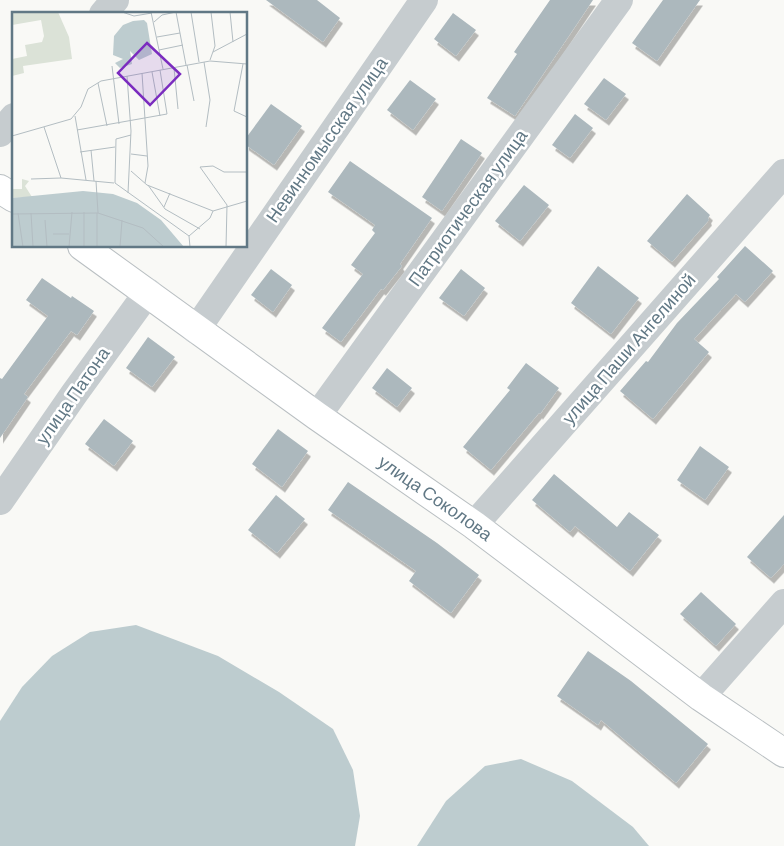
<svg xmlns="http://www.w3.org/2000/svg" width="784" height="846" font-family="Barlow,sans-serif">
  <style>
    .water { fill: #bdcccf }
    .building { fill: #acb8bd; filter: url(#shadow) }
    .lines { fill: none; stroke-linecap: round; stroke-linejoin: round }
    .major-casing { stroke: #b9bfc2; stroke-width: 30 }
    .minor { stroke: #c6cccf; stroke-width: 28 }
    .major { stroke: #fff; stroke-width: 28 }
    .labels { text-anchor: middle; stroke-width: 5; stroke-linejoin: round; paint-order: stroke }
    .street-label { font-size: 18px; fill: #617885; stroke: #fff }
    .inset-road { fill: none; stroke: #b3bdc2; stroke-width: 1 }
    .view { fill: #7b2cbf; fill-opacity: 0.15; stroke: #7b2cbf; stroke-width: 2.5 }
    .inset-edge { fill: none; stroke: #617885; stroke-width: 2.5 }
  </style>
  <defs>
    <filter id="shadow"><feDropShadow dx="3" dy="5.5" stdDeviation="0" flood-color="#0004"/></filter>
  </defs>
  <rect width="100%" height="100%" fill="#f9f9f6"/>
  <g class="water">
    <polygon points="136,625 218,656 279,692 333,729 353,770 360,816 355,846 0,846 0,721 22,687 52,656 90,632"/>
    <polygon points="521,759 572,781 633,827 649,846 417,846 446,801 485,766"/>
  </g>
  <g class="building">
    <polygon points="266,0 317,0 340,18 323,42"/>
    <polygon points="550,0 593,0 515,116 487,98 517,54 514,52"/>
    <polygon points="663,0 700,0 657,61 632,43"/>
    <polygon points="453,13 476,30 456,56 434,39"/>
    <polygon points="604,78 626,94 606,120 584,104"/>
    <polygon points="410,80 436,99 413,130 387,110"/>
    <polygon points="271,104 302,126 274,165 246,145 246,138"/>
    <polygon points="575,114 593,128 570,158 552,145"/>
    <polygon points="461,139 482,153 442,211 422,197"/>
    <polygon points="350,161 432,218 400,264 402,266 383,290 381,289 341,342 322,328 363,274 351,265 375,233 372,230 375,225 328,192"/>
    <polygon points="524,185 549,205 520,241 495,221"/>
    <polygon points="687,194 710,215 708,218 709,220 672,262 647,241"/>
    <polygon points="745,246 773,271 745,302 736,294 694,339 709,352 653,419 620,391 646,361 648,362 677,323 719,279 717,277"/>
    <polygon points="598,266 639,298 611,334 571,303"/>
    <polygon points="271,269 292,285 273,312 251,295"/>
    <polygon points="461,269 485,288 464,316 439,298"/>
    <polygon points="42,278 71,298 72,296 94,311 77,335 71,331 24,394 28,397 0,438 0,378 2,379 48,316 26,300"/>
    <polygon points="148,337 175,357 152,387 126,368"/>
    <polygon points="526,363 559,388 540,414 539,413 491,470 463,447 510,390 507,388"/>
    <polygon points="387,368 412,388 397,407 372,388"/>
    <polygon points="104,419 133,441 114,466 85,444"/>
    <polygon points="278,429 308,451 282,487 252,464"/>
    <polygon points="700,446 729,467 705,500 677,480"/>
    <polygon points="554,474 617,527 629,512 659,535 630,571 575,526 570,532 532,500"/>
    <polygon points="348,482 437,543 479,575 451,613 409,581 416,571 328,510"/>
    <polygon points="276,495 305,519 277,553 248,530"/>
    <polygon points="784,515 784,564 771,578 747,557"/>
    <polygon points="701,592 736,624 716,646 680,614"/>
    <polygon points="588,651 631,681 708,744 676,783 601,720 598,725 557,696"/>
  </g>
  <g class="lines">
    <defs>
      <g id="major">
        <polyline points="0,189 14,198"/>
        <path id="s1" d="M82 246 317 416 474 525 701 697 784 753"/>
      </g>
    </defs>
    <use href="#major" class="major-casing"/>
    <g class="minor">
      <polyline points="103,14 115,0"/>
      <polyline points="0,133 14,117"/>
      <polyline points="196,330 424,0"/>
      <polyline points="317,416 619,0"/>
      <polyline points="0,501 74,394 148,292"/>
      <polyline points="474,525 784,173"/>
      <polyline points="701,697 784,603"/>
    </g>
    <use href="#major" class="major"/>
  </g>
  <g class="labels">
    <g class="street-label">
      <text transform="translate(327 140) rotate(-55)" y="6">Невинномысская улица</text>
      <text transform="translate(468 208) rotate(-54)" y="6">Патриотическая улица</text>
      <text transform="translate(629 349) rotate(-49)" y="6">улица Паши Ангелиной</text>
      <text transform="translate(73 396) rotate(-55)" y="6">улица Патона</text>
      <text dy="6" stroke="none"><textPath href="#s1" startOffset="434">улица Соколова</textPath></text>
    </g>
  </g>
  <g transform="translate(12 12)">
    <rect width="235" height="235" fill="#f9f9f6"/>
    <path d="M0 0H46L57 25 60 47 11 54 12 61 0 64V47L15 44 13 33 30 30 32 24 29 8 0 13ZM10 167 17 169 13 174 20 185 0 186V177H10Z" fill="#dbe2d7"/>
    <path d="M121 9 132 8 135 11 140 42 127 48 118 39 120 52 108 56 103 51 111 47 101 43 102 24 111 13ZM71 179 101 182 125 191 149 208 172 235H0V186Z" fill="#bdcccf"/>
    <path class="inset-road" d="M82 0H102M110 0 122 4 140 1M139 0 151 57M164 0 174 53M179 0 187 50M218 0 221 30M142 10 150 3 164 0M145 25 168 21M147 38 171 33M201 40 235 22M198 48 203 34 199 0M192 50 198 88 194 115M231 52 222 99 235 105M175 53 182 89M100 54 107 112M162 56 166 97M140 60 148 104M130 61 136 154 133 171M115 64 119 119 116 181M86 71 95 114M63 104 74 168M32 115 49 166M65 118 155 102 148 58M0 124 59 107 69 95 76 77 89 69 198 49 235 52M79 138 82 169M68 140 103 135M119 142 135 144M119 159 135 173 201 199 235 189M19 167 49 166 102 171M84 169 86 201M103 171 177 224M103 171 104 127 119 123M136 173 153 197 188 217M152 195 158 181M72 200V235M6 201 11 235M19 201 21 235M85 201V235M0 202 86 201 131 216 152 235M33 208 35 235M41 222H57M57 235 60 200M108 235 110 208M178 235 177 224 198 206 201 199M214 235 215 193 188 155 201 154 212 160H235"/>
    <path class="view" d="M135 31 168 62 138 93 106 61Z"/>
    <rect width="235" height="235" class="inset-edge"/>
  </g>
</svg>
